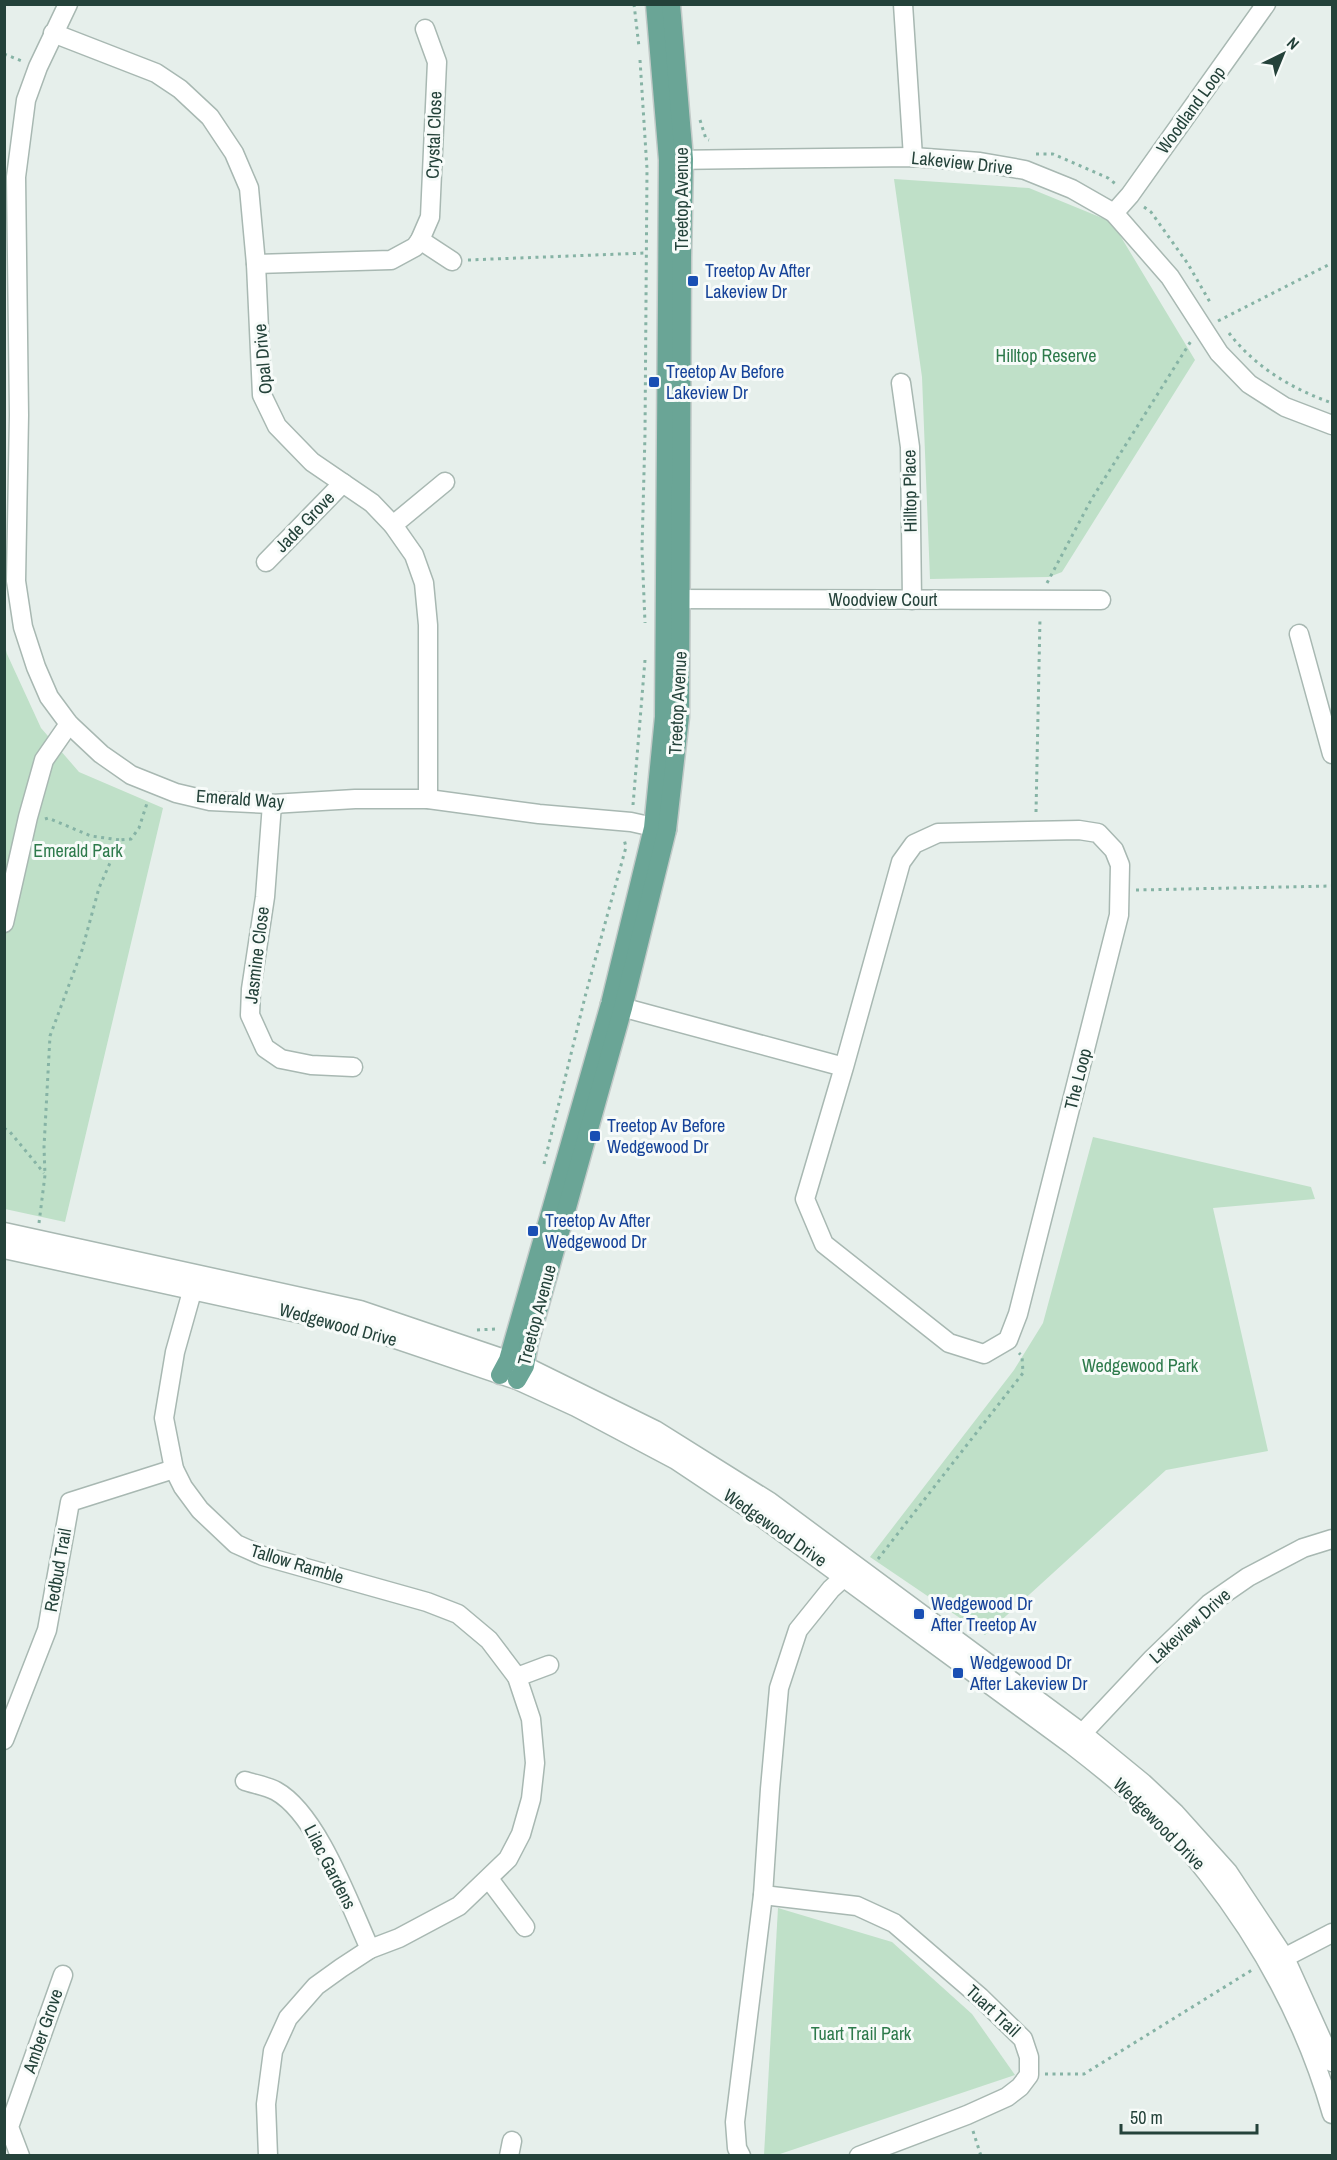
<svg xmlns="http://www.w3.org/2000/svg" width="1337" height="2160" font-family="'Archivo Narrow',sans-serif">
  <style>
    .green { fill: #bfe0c8 }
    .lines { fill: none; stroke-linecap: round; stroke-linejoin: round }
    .minor-casing { stroke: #a8b8b2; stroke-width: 21 }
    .major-casing { stroke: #c2cac8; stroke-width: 21 }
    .path { stroke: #86b3a5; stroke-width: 3; stroke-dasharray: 3 4.5; stroke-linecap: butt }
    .minor { stroke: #fff; stroke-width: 18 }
    .major { stroke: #6aa596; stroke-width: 18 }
    .transit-dot { fill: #1a4fb4; stroke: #f7fbf9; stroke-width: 2 }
    .labels { text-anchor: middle; stroke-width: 6; stroke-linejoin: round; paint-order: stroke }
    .street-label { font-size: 18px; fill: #24423a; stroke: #f7fbf9 }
    .transit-label { font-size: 18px; fill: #164399; stroke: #f7fbf9; text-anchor: start }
    .park-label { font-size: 18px; fill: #2d7a4b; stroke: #f7fbf9 }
  </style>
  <rect width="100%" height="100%" fill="#e6efeb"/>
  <g class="green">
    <polygon points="894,179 1029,188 1112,222 1195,360 1062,572 1049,577 930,579 922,377"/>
    <polygon points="4,642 7,654 41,728 79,772 163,808 65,1222 5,1209"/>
    <polygon points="1093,1137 1311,1187 1315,1199 1213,1208 1268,1451 1166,1470 985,1635 870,1557 1014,1370 1043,1323"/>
    <polygon points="778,1908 892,1942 972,2014 1015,2075 777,2155 764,2155"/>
  </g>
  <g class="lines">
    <defs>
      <g id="minor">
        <polyline points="68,4 38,67 26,100 16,177 19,415 16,581 23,627 36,667 49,697 69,724 101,754 131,775 176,793 210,801 272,804 355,799 428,799 539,814 631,822 667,830"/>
        <polyline points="903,4 913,157"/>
        <polyline points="53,33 156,73 180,89 210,117 234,153 249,188 256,264 262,395 277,426 312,462 372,503 393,525 414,555 424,583 428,625 428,799"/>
        <polyline points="670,160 913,157 980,162 1025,170 1072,189 1114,213 1170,277 1219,353 1249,384 1285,407 1332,425"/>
        <polyline points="1114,213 1130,195 1266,4"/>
        <polyline points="420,240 452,261"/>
        <polyline points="256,264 391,260 415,247 420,240 430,217 437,62 425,29"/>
        <polyline points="901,383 910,447 912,600"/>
        <polyline points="393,525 445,482"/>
        <polyline points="266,562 343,483"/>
        <polyline points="667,599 1101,600"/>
        <polyline points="1299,634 1332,754"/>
        <polyline points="272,804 265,897 251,989 250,1015 265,1048 281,1059 311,1065 353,1067"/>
        <polyline points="4,923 28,817 44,760 69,724"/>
        <polyline points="610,1004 844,1067 805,1199 824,1244 949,1343 984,1354 1008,1340 1018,1314 1119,915 1120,865 1114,850 1098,833 1079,830 938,833 914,844 901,862 844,1067"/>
        <polyline points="4,1232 360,1310 525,1366 655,1430 770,1502 1082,1733 1143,1783 1175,1813 1228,1872 1285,1958 1332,2062"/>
        <path d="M4 1249 357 1326 517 1380 576 1407 676 1460 760 1516 1072 1745C1120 1782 1170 1824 1207 1873 1263 1944 1307 2027 1332 2114"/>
        <polyline points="195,1281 175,1352 164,1418 174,1469 183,1487 200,1510 236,1544 263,1556 427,1602 458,1614 489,1640 517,1677 531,1719 535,1763 531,1799 521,1834 508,1859 459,1906 399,1938 370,1949 341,1968 316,1986 288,2018 273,2051 266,2104 268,2156"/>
        <polyline points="517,1677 549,1665"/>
        <polyline points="4,1740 47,1630 70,1502 174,1469"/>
        <polyline points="1076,1740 1153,1658 1209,1604 1248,1577 1303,1548 1332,1539"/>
        <path d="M245 1781C254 1784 267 1786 276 1791 318 1814 350 1906 370 1949"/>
        <polyline points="489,1879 525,1927"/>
        <polyline points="763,1895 857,1906 894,1923 980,1997 1023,2039 1029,2057 1029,2075 1020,2087 1007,2097 967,2115 859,2156"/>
        <polyline points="1274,1963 1332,1933"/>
        <polyline points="20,2156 9,2127 63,1975"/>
        <polyline points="509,2156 512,2141"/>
        <polyline points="741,2156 737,2148 735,2122 763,1895 770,1789 779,1688 798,1630 831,1589 853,1569"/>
      </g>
      <g id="major">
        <polyline points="500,1375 508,1360 610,1004 653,828 664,717 668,160 655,4"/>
        <polyline points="517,1380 525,1366 529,1343 623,1008 667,830 680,717 682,257 684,159 671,4"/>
      </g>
    </defs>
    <use href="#minor" class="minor-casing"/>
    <use href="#major" class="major-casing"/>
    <g class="path">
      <polyline points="634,4 639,47"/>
      <polyline points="4,54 22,61"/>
      <polyline points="640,60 647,169 645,434 642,549 645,623"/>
      <polyline points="700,120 706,139 709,140"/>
      <polyline points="1036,154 1053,154 1108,178 1117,185"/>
      <polyline points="1144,207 1151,212 1188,264 1211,304"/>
      <polyline points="468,260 646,253"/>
      <polyline points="1218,321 1332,263"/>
      <path d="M1229 333C1255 367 1292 389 1332 403"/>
      <polyline points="1047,583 1091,500 1191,341"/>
      <polyline points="633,805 645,660"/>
      <polyline points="1036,812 1040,618"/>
      <polyline points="45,819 48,818 91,836 120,840"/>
      <polyline points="1136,890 1332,886"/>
      <polyline points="4,1128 10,1132 44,1173"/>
      <polyline points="544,1164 586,993 626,847 624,839"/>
      <polyline points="39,1223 45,1175 44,1147 50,1036 82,950 99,888 120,840 131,839 139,828 148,800"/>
      <polyline points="477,1330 496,1329"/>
      <polyline points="878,1559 1023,1373 1022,1356 1019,1353"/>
      <polyline points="1045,2074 1084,2074 1252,1970"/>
      <polyline points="973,2131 981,2156"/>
    </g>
    <use href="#minor" class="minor"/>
    <use href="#major" class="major"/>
  </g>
  <g class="transit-dot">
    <rect x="687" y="275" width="12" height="12" rx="3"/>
    <rect x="648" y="376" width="12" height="12" rx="3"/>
    <rect x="589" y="1130" width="12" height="12" rx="3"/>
    <rect x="527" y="1225" width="12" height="12" rx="3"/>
    <rect x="913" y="1608" width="12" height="12" rx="3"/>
    <rect x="952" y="1667" width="12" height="12" rx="3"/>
  </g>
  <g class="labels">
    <g class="street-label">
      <text transform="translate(1191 110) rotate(-54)" y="6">Woodland Loop</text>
      <text transform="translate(434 135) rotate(-88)" y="6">Crystal Close</text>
      <text transform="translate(962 163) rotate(6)" y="6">Lakeview Drive</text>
      <text transform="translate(682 199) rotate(-90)" y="6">Treetop Avenue</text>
      <text transform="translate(263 359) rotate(-95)" y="6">Opal Drive</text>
      <text transform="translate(910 491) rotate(-91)" y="6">Hilltop Place</text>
      <text transform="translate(305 522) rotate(-46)" y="6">Jade Grove</text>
      <text x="883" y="606">Woodview Court</text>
      <text transform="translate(678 703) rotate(-87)" y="6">Treetop Avenue</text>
      <text transform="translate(240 799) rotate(4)" y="6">Emerald Way</text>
      <text transform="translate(257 955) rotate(-83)" y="6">Jasmine Close</text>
      <text transform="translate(1078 1079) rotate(-76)" y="6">The Loop</text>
      <text transform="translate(537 1315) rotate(-75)" y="6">Treetop Avenue</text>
      <text transform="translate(338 1325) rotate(15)" y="6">Wedgewood Drive</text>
      <text transform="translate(775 1528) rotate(35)" y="6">Wedgewood Drive</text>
      <text transform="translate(297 1564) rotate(17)" y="6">Tallow Ramble</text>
      <text transform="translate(58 1570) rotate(-80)" y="6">Redbud Trail</text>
      <text transform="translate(1190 1626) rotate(-42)" y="6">Lakeview Drive</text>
      <text transform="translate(1159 1824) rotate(45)" y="6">Wedgewood Drive</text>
      <text transform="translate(330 1867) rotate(63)" y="6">Lilac Gardens</text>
      <text transform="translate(993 2011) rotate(43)" y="6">Tuart Trail</text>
      <text transform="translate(43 2031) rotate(-71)" y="6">Amber Grove</text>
    </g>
    <g class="transit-label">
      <text x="705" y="277">Treetop Av After<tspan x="705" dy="21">Lakeview Dr</tspan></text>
      <text x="666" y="378">Treetop Av Before<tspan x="666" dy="21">Lakeview Dr</tspan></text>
      <text x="607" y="1132">Treetop Av Before<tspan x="607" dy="21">Wedgewood Dr</tspan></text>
      <text x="545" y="1227">Treetop Av After<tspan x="545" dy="21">Wedgewood Dr</tspan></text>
      <text x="931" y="1610">Wedgewood Dr<tspan x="931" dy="21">After Treetop Av</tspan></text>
      <text x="970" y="1669">Wedgewood Dr<tspan x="970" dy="21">After Lakeview Dr</tspan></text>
    </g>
    <g class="park-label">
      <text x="1046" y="362">Hilltop Reserve</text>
      <text x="78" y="857">Emerald Park</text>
      <text x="1140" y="1372">Wedgewood Park</text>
      <text x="861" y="2040">Tuart Trail Park</text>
    </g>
  </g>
  <rect width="1337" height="2160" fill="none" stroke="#24423a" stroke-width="12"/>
  <g transform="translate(1283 54) rotate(43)" stroke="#f7fbf9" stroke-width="4.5" paint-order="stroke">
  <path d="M0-4.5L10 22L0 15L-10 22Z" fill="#24423a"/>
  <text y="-9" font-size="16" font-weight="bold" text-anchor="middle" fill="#24423a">N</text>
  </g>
  <path d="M1121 2124v9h136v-9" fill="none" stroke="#24423a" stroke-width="3"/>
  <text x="1130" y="2124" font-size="18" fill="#24423a" stroke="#f7fbf9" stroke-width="4.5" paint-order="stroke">50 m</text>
</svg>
